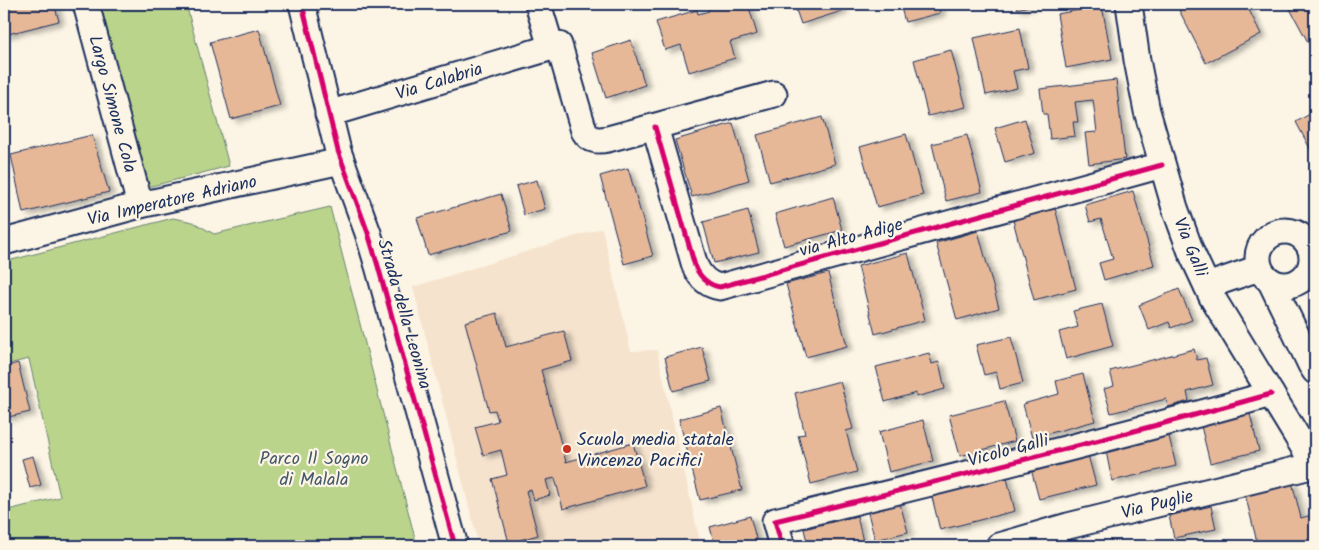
<svg xmlns="http://www.w3.org/2000/svg" width="1319" height="550" font-family="Kalam,sans-serif">
  <style>
    .built { fill: #f6e3ce }
    .green { fill: #bad48b; stroke: #6a8274 }
    .building { fill: #e7b898; stroke: #1b2f5e; filter: url(#shadow) }
    .lines { fill: none; stroke-linecap: round; stroke-linejoin: round }
    .minor-casing { stroke: #1b2f5e; stroke-width: 29 }
    .minor { stroke: #fcf5e5; stroke-width: 25 }
    .cycleway-casing { stroke: #fcf5e5; stroke-width: 8 }
    .cycleway { stroke: #d6006c; stroke-width: 5 }
    .poi-dot { fill: #c8321e; stroke: #fcf5e5; stroke-width: 2 }
    .labels { text-anchor: middle; stroke-width: 4.5; stroke-linejoin: round; paint-order: stroke }
    .street-label { font-size: 18px; fill: #1b2f5e; stroke: #fcf5e5 }
    .poi-label { font-size: 18px; fill: #1b2f5e; stroke: #fcf5e5; text-anchor: start }
    .park-label { font-size: 18px; fill: #435869; stroke: #fcf5e5 }
  </style>
  <defs>
    <filter id="shadow"><feDropShadow dx="5.5" dy="3" stdDeviation="2.5" flood-color="#0004"/></filter>
  </defs>
  <rect width="100%" height="100%" fill="#fcf5e5"/>
  <filter id="ink" filterUnits="userSpaceOnUse"><feTurbulence type="fractalNoise" baseFrequency=".02" numOctaves="2"/><feDisplacementMap in="SourceGraphic" scale="10" xChannelSelector="R" yChannelSelector="G"/><feConvolveMatrix kernelMatrix="1 2 1 2 8 2 1 2 1" color-interpolation-filters="sRGB"/></filter>
  <g filter="url(#ink)">
    <polygon class="built" points="602,228 631,351 657,350 701,546 479,546 413,287"/>
    <g class="green">
      <polygon points="100,4 186,4 229,166 148,187"/>
      <polygon points="330,207 417,546 4,546 4,511 60,497 29,359 4,365 4,262 173,218 193,222 214,234"/>
    </g>
    <g class="building">
      <polygon points="4,4 54,4 59,21 4,35"/>
      <polygon points="712,4 748,4 757,34 730,42 735,58 689,72 681,45 665,50 656,22 697,10 698,14 709,11 707,5"/>
      <polygon points="794,4 839,4 842,11 801,24"/>
      <polygon points="900,4 938,4 940,13 905,22"/>
      <polygon points="1016,4 1037,4 1017,9"/>
      <polygon points="1187,4 1246,4 1261,34 1206,63 1178,8"/>
      <polygon points="1296,4 1315,4 1315,55 1289,7"/>
      <polygon points="1102,6 1112,59 1066,68 1057,14"/>
      <polygon points="1020,28 1028,68 1013,71 1017,88 986,95 974,38"/>
      <polygon points="259,29 280,106 231,119 210,42"/>
      <polygon points="631,40 645,85 606,98 592,53"/>
      <polygon points="951,50 966,107 928,116 914,60"/>
      <polygon points="1116,80 1125,159 1089,164 1085,133 1097,132 1093,100 1075,102 1078,122 1073,122 1075,136 1050,139 1047,114 1043,114 1040,89"/>
      <polygon points="1315,111 1315,158 1296,122"/>
      <polygon points="822,117 835,164 770,182 757,135"/>
      <polygon points="1025,119 1035,153 1005,162 995,128"/>
      <polygon points="733,123 749,180 692,197 675,140"/>
      <polygon points="906,134 923,195 877,207 860,147"/>
      <polygon points="92,135 109,192 23,213 11,155"/>
      <polygon points="967,135 982,192 946,201 932,144"/>
      <polygon points="628,168 653,256 624,264 600,176"/>
      <polygon points="537,180 545,209 524,215 516,186"/>
      <polygon points="1133,191 1154,265 1104,280 1099,263 1113,259 1101,219 1090,222 1085,205"/>
      <polygon points="501,194 512,231 428,255 417,218"/>
      <polygon points="833,197 842,230 784,246 775,214"/>
      <polygon points="1055,208 1076,289 1034,300 1013,220"/>
      <polygon points="748,210 759,252 714,263 703,222"/>
      <polygon points="978,231 999,308 957,320 936,243"/>
      <polygon points="908,253 925,320 875,334 858,266"/>
      <polygon points="828,273 847,346 806,357 786,284"/>
      <polygon points="1179,289 1192,320 1171,328 1169,322 1149,330 1139,305"/>
      <polygon points="1102,304 1113,346 1066,359 1059,332 1078,327 1073,311"/>
      <polygon points="497,313 506,347 564,331 572,361 541,370 566,462 633,443 645,486 563,509 555,478 546,480 550,495 534,500 531,489 526,491 538,535 509,543 492,479 507,475 501,450 483,455 475,427 498,421 495,410 489,411 465,322"/>
      <polygon points="1011,337 1023,383 1000,389 996,372 984,375 976,345"/>
      <polygon points="702,347 711,381 673,391 665,357"/>
      <polygon points="1194,349 1197,360 1206,358 1213,385 1187,392 1189,401 1168,407 1166,399 1111,413 1104,389 1114,386 1110,371"/>
      <polygon points="929,353 932,364 939,362 945,389 916,397 916,393 885,402 876,367"/>
      <polygon points="18,363 30,412 4,418 4,367"/>
      <polygon points="1083,374 1095,421 1032,438 1023,404 1059,394 1056,381"/>
      <polygon points="840,381 853,429 846,431 857,472 811,484 798,435 805,434 795,393"/>
      <polygon points="1004,401 1015,441 960,456 949,415"/>
      <polygon points="721,408 742,490 700,500 679,419"/>
      <polygon points="1250,414 1259,451 1210,463 1201,426"/>
      <polygon points="923,420 933,461 889,472 879,432"/>
      <polygon points="1168,432 1176,466 1112,481 1105,446"/>
      <polygon points="1088,455 1096,485 1039,499 1031,469"/>
      <polygon points="33,456 41,485 30,488 22,459"/>
      <polygon points="1006,474 1015,511 940,530 931,493"/>
      <polygon points="1292,482 1301,518 1315,514 1315,544 1307,546 1258,546 1245,494"/>
      <polygon points="899,500 908,532 875,540 867,509"/>
      <polygon points="1211,506 1216,529 1174,538 1169,516"/>
      <polygon points="750,516 758,546 715,546 710,527"/>
      <polygon points="857,516 864,546 808,546 804,529"/>
    </g>
    <g class="lines">
      <defs>
        <g id="minor">
          <polyline points="86,4 140,205"/>
          <polyline points="302,4 338,151 368,233 378,266 455,546"/>
          <polyline points="538,4 551,47"/>
          <polyline points="1129,4 1137,60 1147,111 1175,208 1191,252 1212,297 1315,466"/>
          <path d="M328 114 559 45 584 131C590 141 598 141 608 139L774 94"/>
          <path d="M655 127 695 266C700 277 708 285 720 287L1162 165"/>
          <circle cx="1285" cy="258" r="27"/>
          <polyline points="4,242 140,205 341,161"/>
          <polyline points="1271,282 1311,365 1315,371"/>
          <polyline points="1207,286 1259,268"/>
          <path d="M782 546 775 521C941 481 1107 440 1271 394"/>
          <polyline points="999,546 1068,526 1315,465"/>
        </g>
      </defs>
      <use href="#minor" class="minor-casing"/>
      <use href="#minor" class="minor"/>
      <defs>
        <g id="cycleway">
          <polyline points="302,4 338,151 368,233 378,266 455,546"/>
          <path d="M655 127 695 266C700 277 708 285 720 287L1162 165"/>
          <path d="M782 546 775 521C941 481 1107 440 1271 394"/>
        </g>
      </defs>
      <use href="#cycleway" class="cycleway-casing"/>
      <use href="#cycleway" class="cycleway"/>
    </g>
  </g>
  <circle class="poi-dot" cx="567" cy="449" r="5"/>
  <g class="labels">
    <g class="street-label">
      <text transform="translate(439 81) rotate(-17)" y="6">Via Calabria</text>
      <text transform="translate(113 104) rotate(75)" y="6">Largo Simone Cola</text>
      <text transform="translate(172 200) rotate(-13)" y="6">Via Imperatore Adriano</text>
      <text transform="translate(851 237) rotate(-15)" y="6">via Alto Adige</text>
      <text transform="translate(1191 247) rotate(68)" y="6">Via Galli</text>
      <text transform="translate(405 314) rotate(74)" y="6">Strada della Leonina</text>
      <text transform="translate(1008 450) rotate(-15)" y="6">Vicolo Galli</text>
      <text transform="translate(1157 504) rotate(-14)" y="6">Via Puglie</text>
    </g>
    <g class="poi-label">
      <text x="577" y="445">Scuola media statale<tspan x="577" dy="21">Vincenzo Pacifici</tspan></text>
    </g>
    <g class="park-label">
      <text x="314" y="464">Parco Il Sogno<tspan x="314" dy="21">di Malala</tspan></text>
    </g>
  </g>
  <rect width="1319" height="550" fill="none" stroke="#fcf5e5" stroke-width="20"/>
  <rect x="10" y="10" width="1299" height="530" fill="none" stroke="#1b2f5e" stroke-width="2" filter="url(#ink)"/>
</svg>
